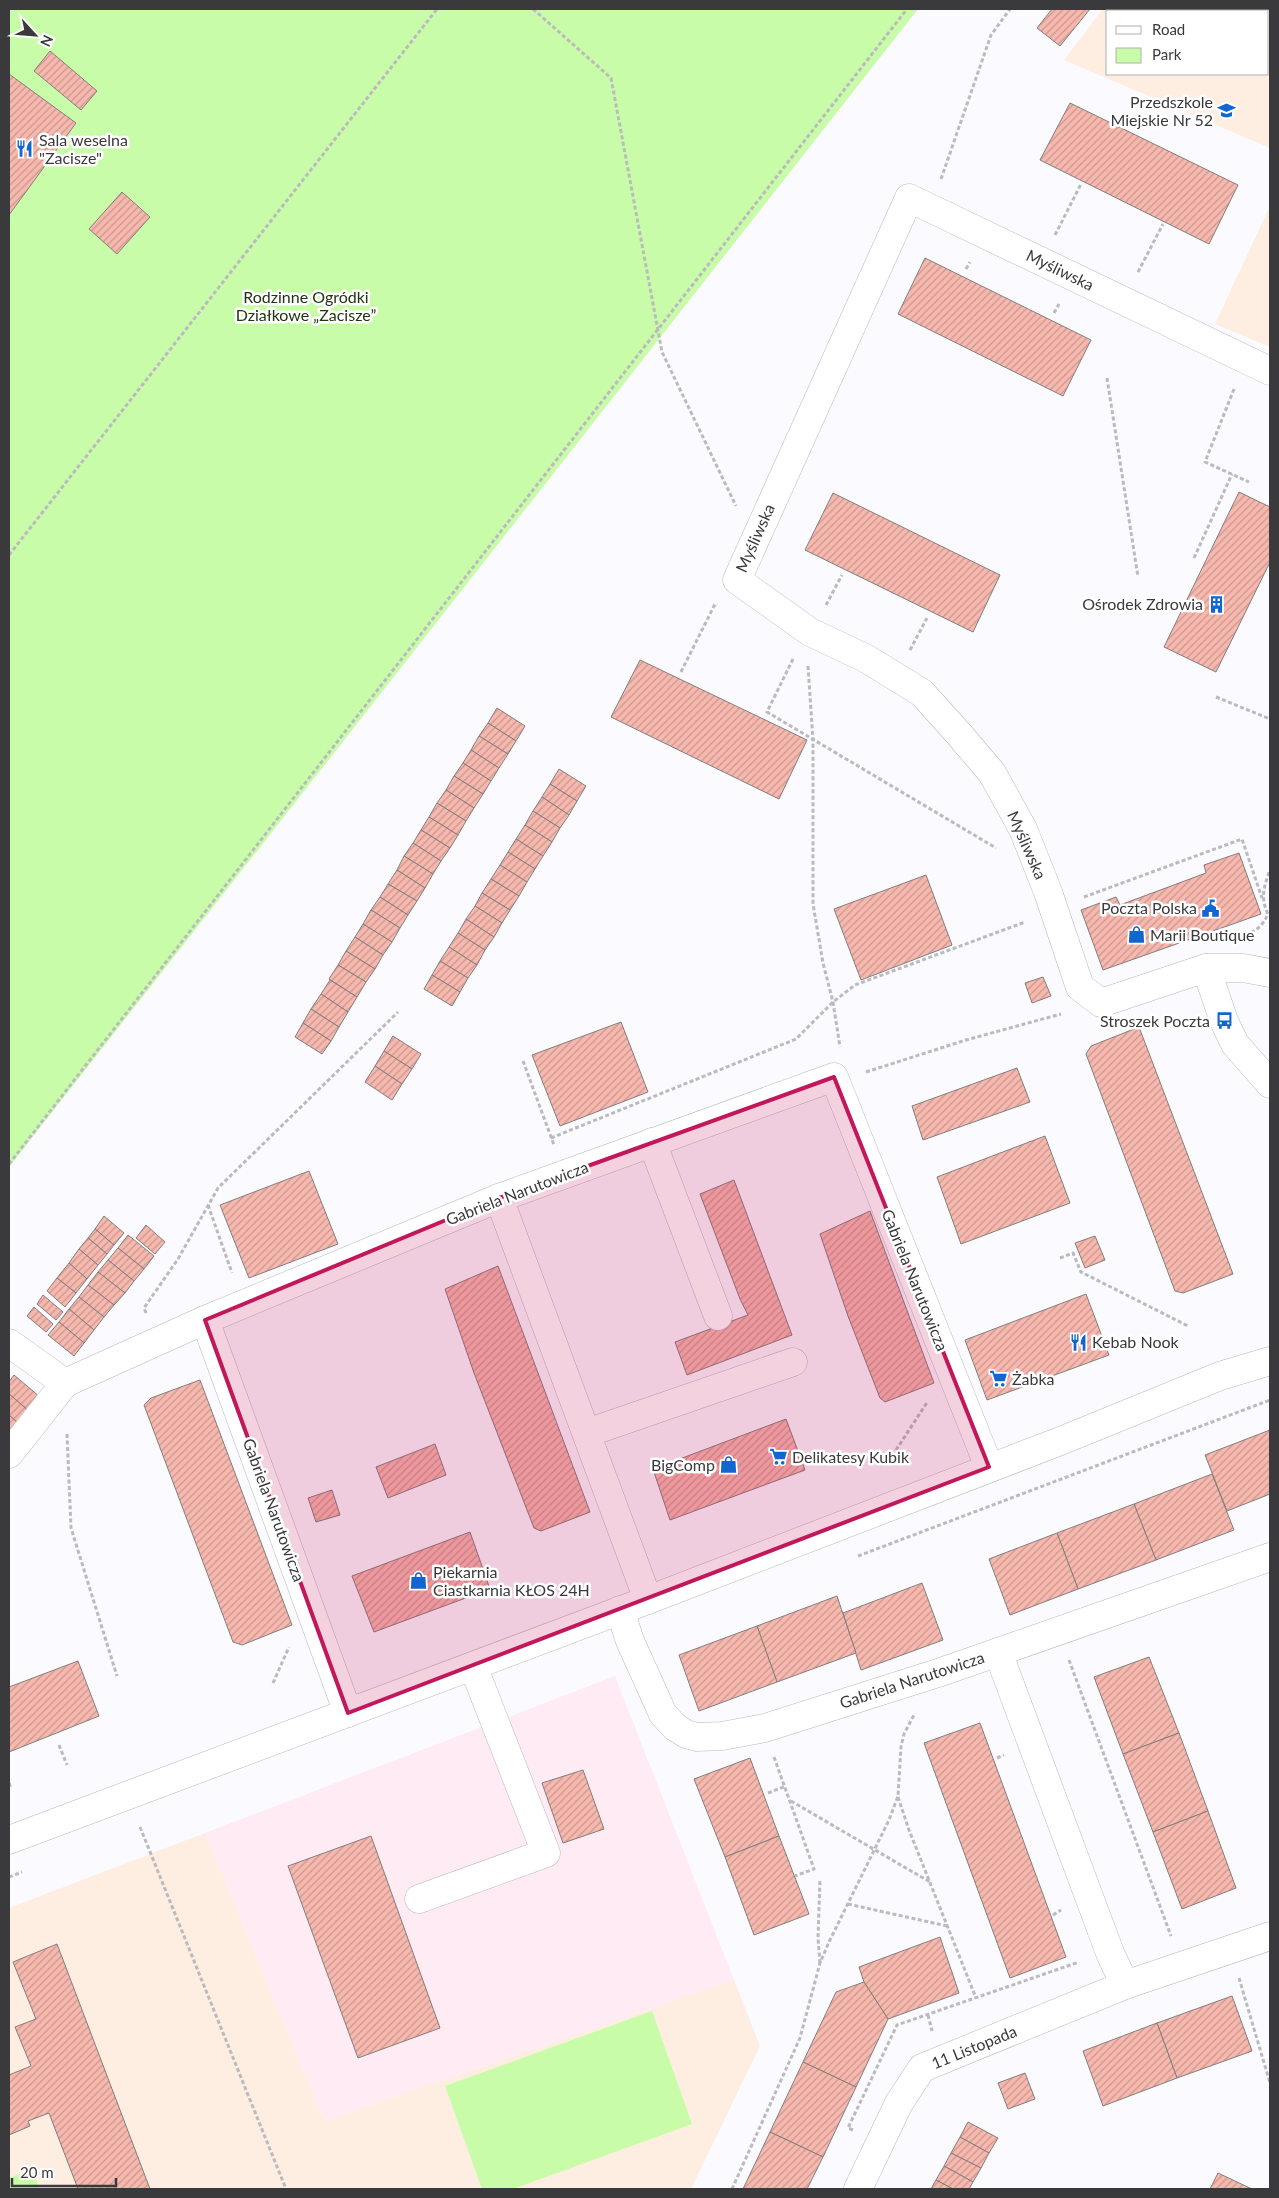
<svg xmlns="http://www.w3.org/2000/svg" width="1279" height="2198" font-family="Lato,sans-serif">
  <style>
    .commercial { fill: #ffebf3 }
    .education { fill: #fdeee1; fill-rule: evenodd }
    .green { fill: #c9fca8 }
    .building { fill: url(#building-hatch); stroke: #837e7d }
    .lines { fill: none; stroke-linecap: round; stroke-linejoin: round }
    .minor-casing { stroke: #bab9be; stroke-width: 29 }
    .path { stroke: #bbbabe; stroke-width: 3; stroke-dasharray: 4 2.5; stroke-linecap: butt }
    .minor { stroke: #fff; stroke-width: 28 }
    .marked { fill: #c2185b; fill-opacity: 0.2; stroke: #c2185b; stroke-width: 4; stroke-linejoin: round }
    .labels { text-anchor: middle; stroke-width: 5; stroke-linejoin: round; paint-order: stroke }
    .poi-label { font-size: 16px; fill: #3a3a3c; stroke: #fff; text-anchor: start }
    .street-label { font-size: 16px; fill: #3a3a3c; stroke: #fff }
    .park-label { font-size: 16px; fill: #213512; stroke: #fff }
  </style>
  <defs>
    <pattern id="building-hatch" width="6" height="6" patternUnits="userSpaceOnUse" patternTransform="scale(1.25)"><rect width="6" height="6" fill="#f7b8ae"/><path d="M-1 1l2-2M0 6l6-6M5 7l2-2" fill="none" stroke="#c9978f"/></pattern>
  </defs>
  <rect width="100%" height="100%" fill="#fbfaff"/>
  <polygon class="commercial" points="615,1676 734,1980 324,2121 205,1833"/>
  <g class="education">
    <path d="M1103 9H1270V148L1064 60ZM1108 11H1268V74H1108Z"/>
    <polygon points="1270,206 1270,347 1215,324"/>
    <polygon points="205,1833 324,2121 734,1980 760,2046 691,2189 9,2189 9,1908"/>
  </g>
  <g class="green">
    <polygon points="9,9 918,9 9,1167"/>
    <polygon points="652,2011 692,2124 513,2189 482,2189 445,2086"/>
    <polygon points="32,2169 40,2189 9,2189 9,2178"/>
  </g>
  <g class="building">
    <polygon points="1052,9 1090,9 1060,46 1037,28"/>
    <polygon points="50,51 97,91 81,110 34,71"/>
    <polygon points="9,74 76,123 9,215"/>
    <polygon points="1070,103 1238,185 1209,244 1040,160"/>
    <polygon points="122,192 150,217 117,254 89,229"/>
    <polygon points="925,258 1091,340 1063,396 898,314"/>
    <polygon points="1239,492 1270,507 1270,562 1216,672 1164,647"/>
    <polygon points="833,493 1000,575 973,632 805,550"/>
    <polygon points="640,660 807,740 779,799 611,717"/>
    <polygon points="497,708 525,726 516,741 488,723"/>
    <polygon points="488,723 516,741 508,754 479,736"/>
    <polygon points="479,736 508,754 499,768 471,750"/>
    <polygon points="471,750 499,768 491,781 463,763"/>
    <polygon points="463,763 491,781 483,794 454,776"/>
    <polygon points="559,769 586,786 577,801 550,784"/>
    <polygon points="454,776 483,794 474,808 446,790"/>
    <polygon points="550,784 577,801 569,815 542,797"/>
    <polygon points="446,790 474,808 466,821 437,803"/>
    <polygon points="542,797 569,815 560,828 533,811"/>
    <polygon points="437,803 466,821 458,835 429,817"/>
    <polygon points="533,811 560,828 552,842 525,825"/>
    <polygon points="429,817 458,835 450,848 421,830"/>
    <polygon points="525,825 552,842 543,856 516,839"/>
    <polygon points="421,830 450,848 441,861 413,843"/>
    <polygon points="516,839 543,856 535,869 508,852"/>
    <polygon points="413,843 441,861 433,874 404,856"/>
    <polygon points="508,852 535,869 527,882 500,865"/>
    <polygon points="1239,853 1261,914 1103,970 1081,910 1116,897 1120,905 1206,873 1204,865"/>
    <polygon points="404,856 433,874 425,888 397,870"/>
    <polygon points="500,865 527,882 519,896 491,879"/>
    <polygon points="397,870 425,888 417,901 388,884"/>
    <polygon points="926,875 952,945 861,980 834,909"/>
    <polygon points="491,879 519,896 510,910 482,893"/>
    <polygon points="388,884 417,901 408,915 380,897"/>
    <polygon points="482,893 510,910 502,923 475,906"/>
    <polygon points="380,897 408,915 400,928 371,910"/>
    <polygon points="475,906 502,923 494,937 466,919"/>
    <polygon points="371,910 400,928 392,942 363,924"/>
    <polygon points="466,919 494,937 485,950 458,933"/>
    <polygon points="363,924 392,942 383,955 355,937"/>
    <polygon points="458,933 485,950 477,965 449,947"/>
    <polygon points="355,937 383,955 375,969 346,951"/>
    <polygon points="449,947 477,965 468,978 440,961"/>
    <polygon points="346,951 375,969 366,982 338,965"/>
    <polygon points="440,961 468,978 460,992 432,975"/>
    <polygon points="338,965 366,982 357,997 329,979"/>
    <polygon points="432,975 460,992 452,1006 424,989"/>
    <polygon points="1043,977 1051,996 1032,1003 1025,983"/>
    <polygon points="330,980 357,997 348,1012 321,994"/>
    <polygon points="321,994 348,1012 339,1027 311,1009"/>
    <polygon points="311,1009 339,1027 331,1041 303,1023"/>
    <polygon points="621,1022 648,1092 560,1126 532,1055"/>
    <polygon points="303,1023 331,1041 322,1054 295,1037"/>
    <polygon points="1139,1027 1233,1274 1183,1293 1175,1291 1086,1054 1091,1046"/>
    <polygon points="393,1036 421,1054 412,1069 384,1051"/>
    <polygon points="384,1051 412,1069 402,1084 375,1066"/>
    <polygon points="375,1066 402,1084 392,1100 365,1082"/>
    <polygon points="1017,1068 1030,1102 923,1140 912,1106"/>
    <polygon points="1045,1136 1070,1203 961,1244 937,1177"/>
    <polygon points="309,1171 338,1244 249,1278 220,1205"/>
    <polygon points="734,1180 792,1335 687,1375 675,1342 748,1315 740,1299 700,1194"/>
    <polygon points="870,1211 934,1383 885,1402 880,1398 848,1316 820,1234"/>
    <polygon points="104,1216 124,1233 114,1245 95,1229"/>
    <polygon points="146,1225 165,1242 155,1254 136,1238"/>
    <polygon points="95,1229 114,1245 107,1254 88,1238"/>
    <polygon points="128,1235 154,1256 144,1269 118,1248"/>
    <polygon points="1095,1236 1105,1260 1085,1268 1075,1243"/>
    <polygon points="88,1238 107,1254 98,1265 79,1249"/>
    <polygon points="118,1248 144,1269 134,1281 108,1260"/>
    <polygon points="79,1249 98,1265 87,1279 69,1263"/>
    <polygon points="108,1260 134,1281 125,1293 98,1272"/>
    <polygon points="69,1263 87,1279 76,1293 57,1278"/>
    <polygon points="498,1266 590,1512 541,1531 534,1528 474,1373 445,1289"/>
    <polygon points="98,1272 125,1293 114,1305 88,1285"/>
    <polygon points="57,1278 76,1293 65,1307 47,1291"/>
    <polygon points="88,1285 114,1305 104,1317 79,1297"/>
    <polygon points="1086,1294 1109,1355 987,1400 965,1340"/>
    <polygon points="43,1295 63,1312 56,1320 37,1304"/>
    <polygon points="79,1297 104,1317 94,1330 69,1309"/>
    <polygon points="34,1307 53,1324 46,1332 27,1316"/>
    <polygon points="69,1309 94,1330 84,1343 59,1322"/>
    <polygon points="59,1322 84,1343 74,1356 48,1335"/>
    <polygon points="14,1375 40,1397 29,1411 9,1394 9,1382"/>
    <polygon points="200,1380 292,1625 242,1645 233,1642 144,1405 151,1398"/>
    <polygon points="9,1394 29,1411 19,1424 9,1415"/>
    <polygon points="9,1415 19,1424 9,1436"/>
    <polygon points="786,1419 805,1470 670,1520 653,1469"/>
    <polygon points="1270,1430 1270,1494 1227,1511 1205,1455"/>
    <polygon points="435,1444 446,1475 388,1498 376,1467"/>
    <polygon points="1212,1474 1234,1530 1156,1560 1134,1504"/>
    <polygon points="332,1490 340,1515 316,1522 308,1498"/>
    <polygon points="1134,1504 1156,1560 1078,1589 1057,1533"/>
    <polygon points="470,1532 490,1589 374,1632 352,1576"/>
    <polygon points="1057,1533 1078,1589 1010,1615 989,1559"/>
    <polygon points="922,1583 943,1640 861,1670 843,1613"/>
    <polygon points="837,1596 856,1653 777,1682 757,1626"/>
    <polygon points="757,1626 777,1682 699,1711 679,1655"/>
    <polygon points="1149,1657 1179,1733 1123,1754 1094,1677"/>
    <polygon points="78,1661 99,1716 9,1752 9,1687"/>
    <polygon points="980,1723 1066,1957 1010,1978 924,1743"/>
    <polygon points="1179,1733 1208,1811 1153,1832 1123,1754"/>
    <polygon points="750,1758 779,1836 725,1857 694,1779"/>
    <polygon points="583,1770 604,1829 563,1843 542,1783"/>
    <polygon points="1208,1811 1236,1888 1182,1909 1153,1832"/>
    <polygon points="371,1836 440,2028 358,2058 288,1866"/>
    <polygon points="779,1836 809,1914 754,1935 725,1857"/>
    <polygon points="940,1937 959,1993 888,2019 864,1982 859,1967"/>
    <polygon points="57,1944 112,2089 150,2189 78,2189 49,2113 28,2121 30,2126 9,2135 9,2075 31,2066 15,2027 36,2019 13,1962"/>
    <polygon points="864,1982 888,2019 856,2087 803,2062 836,1992"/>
    <polygon points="1232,1996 1252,2051 1177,2078 1157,2023"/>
    <polygon points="1157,2023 1177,2078 1103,2106 1083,2051"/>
    <polygon points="803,2062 856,2087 823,2157 770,2132"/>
    <polygon points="1025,2073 1035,2099 1008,2109 998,2083"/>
    <polygon points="968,2122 998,2138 989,2153 960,2137"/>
    <polygon points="770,2132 823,2157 807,2189 743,2189"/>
    <polygon points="960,2137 989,2153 981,2168 951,2153"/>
    <polygon points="951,2153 981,2168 973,2182 944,2166"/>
    <polygon points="944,2166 973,2182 969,2189 953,2189 936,2180"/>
    <polygon points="1218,2173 1252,2189 1210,2189"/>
    <polygon points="936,2180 953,2189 931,2189"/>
  </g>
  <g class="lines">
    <defs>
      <g id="minor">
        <polyline points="1270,371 909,198 737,580 810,632 867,659 922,693 958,733 992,773 1023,829 1048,892 1080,987 1101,1003 1206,968 1243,968 1270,973"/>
        <polyline points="1206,968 1224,1021 1235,1044 1270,1084"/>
        <polyline points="652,1142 718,1316"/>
        <polyline points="499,1198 648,1600"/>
        <polyline points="205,1320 348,1713"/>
        <polyline points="9,1343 65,1383 205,1320 499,1198 834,1077 989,1467"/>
        <polyline points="587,1433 793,1362"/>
        <polyline points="9,1454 65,1383"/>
        <polyline points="620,1610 630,1641 663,1714 675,1727 686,1734 697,1737 722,1736 765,1728 941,1672 1270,1557"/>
        <polyline points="998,1652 1110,1953 1125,1985"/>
        <polyline points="9,1840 648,1600 1063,1440 1220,1376 1270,1361"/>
        <polyline points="419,1899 546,1853 473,1666"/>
        <polyline points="858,2189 899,2103 922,2068 1125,1985 1270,1936"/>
      </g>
    </defs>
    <use href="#minor" class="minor-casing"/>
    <g class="path">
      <polyline points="533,9 611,78 662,352 736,506"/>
      <polyline points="941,179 991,35 1010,9"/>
      <polyline points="1055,235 1081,184"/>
      <polyline points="966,269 970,262"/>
      <polyline points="1138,272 1163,224"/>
      <polyline points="1054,313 1059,304"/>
      <polyline points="1107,378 1138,577"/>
      <polyline points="1234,389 1205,462 1249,482"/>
      <polyline points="9,555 437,9"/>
      <polyline points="1194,558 1232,474"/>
      <polyline points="826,605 842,575"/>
      <polyline points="910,650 927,618"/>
      <polyline points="793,659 767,712 996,848"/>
      <polyline points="808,666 813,740 813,904 823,963 833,1002 840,1047"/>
      <polyline points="681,672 715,604 717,605"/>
      <polyline points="1216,697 1270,719"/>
      <polyline points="1084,897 1242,839 1262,898"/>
      <path d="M1245 935C1257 931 1263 925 1268 914 1260 898 1264 886 1270 870"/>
      <polyline points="523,1061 554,1145"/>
      <polyline points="866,1072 966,1040 1061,1014"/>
      <polyline points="551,1138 796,1039 833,1002 855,985 1025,922"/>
      <polyline points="9,1164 907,9"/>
      <polyline points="208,1205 232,1273"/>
      <polyline points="1060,1258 1073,1253 1081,1272 1188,1326"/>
      <polyline points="146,1313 144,1308 178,1259 218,1188 398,1012"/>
      <polyline points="67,1434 71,1528 117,1676"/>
      <polyline points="896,1450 928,1401"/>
      <polyline points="858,1556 1270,1400"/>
      <polyline points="1069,1660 1171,1936"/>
      <polyline points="273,1683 289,1647"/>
      <polyline points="59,1745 67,1765"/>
      <polyline points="774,1757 814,1869 795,1876"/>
      <polyline points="997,1758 1004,1755"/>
      <polyline points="9,1783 11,1788"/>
      <polyline points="768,1793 786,1786"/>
      <polyline points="898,1797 909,1830 976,1998"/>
      <polyline points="791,1801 930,1882"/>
      <polyline points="140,1827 286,2189"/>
      <polyline points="9,1877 22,1872"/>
      <polyline points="848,1904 947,1926"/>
      <polyline points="1053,1915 1061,1910"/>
      <polyline points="820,1963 818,1938 820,1879"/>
      <polyline points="1239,1978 1270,2083"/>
      <polyline points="928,2015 932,2031"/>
      <polyline points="853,2130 848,2128 897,2025 1079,1962"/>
      <polyline points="732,2189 800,2038 820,1963 829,1942 889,1820 898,1796 901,1747 904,1734 914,1715"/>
    </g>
    <use href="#minor" class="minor"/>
  </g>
  <path class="marked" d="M834 1077 989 1467 348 1713 205 1320 499 1198Z"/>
  <defs>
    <symbol id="school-bare" viewBox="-9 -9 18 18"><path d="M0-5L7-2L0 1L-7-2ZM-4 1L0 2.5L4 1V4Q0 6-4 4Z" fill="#1266d0" stroke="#fff" stroke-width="2.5" paint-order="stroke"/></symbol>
    <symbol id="restaurant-bare" viewBox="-9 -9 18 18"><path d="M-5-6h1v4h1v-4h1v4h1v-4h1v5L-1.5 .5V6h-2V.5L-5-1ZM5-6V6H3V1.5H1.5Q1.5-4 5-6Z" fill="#1266d0" stroke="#fff" stroke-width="2.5" paint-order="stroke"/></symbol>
    <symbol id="building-bare" viewBox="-9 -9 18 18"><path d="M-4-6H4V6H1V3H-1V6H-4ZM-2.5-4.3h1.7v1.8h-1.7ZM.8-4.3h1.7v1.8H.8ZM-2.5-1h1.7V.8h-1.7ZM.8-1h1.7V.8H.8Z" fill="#1266d0" stroke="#fff" stroke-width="2.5" paint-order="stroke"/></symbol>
    <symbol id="civic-bare" viewBox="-9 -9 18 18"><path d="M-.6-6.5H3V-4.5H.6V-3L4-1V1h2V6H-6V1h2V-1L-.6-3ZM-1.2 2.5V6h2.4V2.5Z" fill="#1266d0" stroke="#fff" stroke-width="2.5" paint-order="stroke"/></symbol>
    <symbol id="shop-bare" viewBox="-9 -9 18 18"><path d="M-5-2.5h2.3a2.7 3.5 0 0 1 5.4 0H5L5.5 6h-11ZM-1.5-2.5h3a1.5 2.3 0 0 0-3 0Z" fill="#1266d0" stroke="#fff" stroke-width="2.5" paint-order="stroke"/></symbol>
    <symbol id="bus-bare" viewBox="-9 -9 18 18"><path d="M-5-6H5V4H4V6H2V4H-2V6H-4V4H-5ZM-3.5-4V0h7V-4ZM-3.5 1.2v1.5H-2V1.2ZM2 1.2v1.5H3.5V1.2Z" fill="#1266d0" stroke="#fff" stroke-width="2.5" paint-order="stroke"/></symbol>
    <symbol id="supermarket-bare" viewBox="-9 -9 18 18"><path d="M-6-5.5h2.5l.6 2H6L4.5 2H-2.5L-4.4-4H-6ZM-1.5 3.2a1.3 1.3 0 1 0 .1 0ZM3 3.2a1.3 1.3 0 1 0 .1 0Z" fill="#1266d0" stroke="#fff" stroke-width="2.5" paint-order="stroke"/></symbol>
  </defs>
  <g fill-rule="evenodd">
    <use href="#school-bare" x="1214" y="98" width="25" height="25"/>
    <use href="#restaurant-bare" x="12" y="136" width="25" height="25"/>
    <use href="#building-bare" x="1204" y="592" width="25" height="25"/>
    <use href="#civic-bare" x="1198" y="896" width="25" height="25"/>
    <use href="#shop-bare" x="1124" y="922" width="25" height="25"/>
    <use href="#bus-bare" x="1212" y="1008" width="25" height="25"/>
    <use href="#restaurant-bare" x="1066" y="1330" width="25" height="25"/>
    <use href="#supermarket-bare" x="986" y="1366" width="25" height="25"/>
    <use href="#supermarket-bare" x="766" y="1444" width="25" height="25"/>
    <use href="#shop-bare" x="716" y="1452" width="25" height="25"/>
    <use href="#shop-bare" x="406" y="1568" width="25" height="25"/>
  </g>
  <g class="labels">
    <g class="poi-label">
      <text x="1213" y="108" text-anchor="end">Przedszkole<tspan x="1213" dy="18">Miejskie Nr 52</tspan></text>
      <text x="39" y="146">Sala weselna<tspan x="39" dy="18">"Zacisze"</tspan></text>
      <text x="1203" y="610" text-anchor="end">Ośrodek Zdrowia</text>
      <text x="1197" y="914" text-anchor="end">Poczta Polska</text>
      <text x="1150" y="941">Marii Boutique</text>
      <text x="1210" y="1027" text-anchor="end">Stroszek Poczta</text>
      <text x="1092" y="1348">Kebab Nook</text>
      <text x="1012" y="1385">Żabka</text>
      <text x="792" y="1463">Delikatesy Kubik</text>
      <text x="715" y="1471" text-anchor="end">BigComp</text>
      <text x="433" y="1578">Piekarnia<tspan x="433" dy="18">Ciastkarnia KŁOS 24H</tspan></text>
    </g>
    <g class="street-label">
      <text transform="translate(1060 270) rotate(26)" y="6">Myśliwska</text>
      <text transform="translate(755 538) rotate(-66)" y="6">Myśliwska</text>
      <text transform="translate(1027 845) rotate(66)" y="6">Myśliwska</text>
      <text transform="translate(517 1193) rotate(-21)" y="6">Gabriela Narutowicza</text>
      <text transform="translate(915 1280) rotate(68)" y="6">Gabriela Narutowicza</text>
      <text transform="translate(274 1510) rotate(70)" y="6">Gabriela Narutowicza</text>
      <text transform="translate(912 1680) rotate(-18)" y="6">Gabriela Narutowicza</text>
      <text transform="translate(974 2047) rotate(-22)" y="6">11 Listopada</text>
    </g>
    <g class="park-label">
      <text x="306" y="303">Rodzinne Ogródki<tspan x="306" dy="18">Działkowe „Zacisze”</tspan></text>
    </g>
  </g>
  <rect width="1279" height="2198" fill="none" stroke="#3a3a3c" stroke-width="20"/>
  <rect x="1106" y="10" width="162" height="65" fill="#ffffff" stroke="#b0b0b1"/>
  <rect x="1116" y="26" width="25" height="8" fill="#ffffff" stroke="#b0b0b1"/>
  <text x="1152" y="35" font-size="15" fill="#3a3a3c">Road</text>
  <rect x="1116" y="48" width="25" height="15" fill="#c9fca8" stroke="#b0b0b1"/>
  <text x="1152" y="60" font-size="15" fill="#3a3a3c">Park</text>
  <g transform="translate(35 35) rotate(116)" stroke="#ffffff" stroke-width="4" paint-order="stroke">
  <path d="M0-4L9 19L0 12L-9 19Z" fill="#3a3a3c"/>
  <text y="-8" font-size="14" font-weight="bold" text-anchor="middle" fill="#3a3a3c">N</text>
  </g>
  <path d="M12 2178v8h104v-8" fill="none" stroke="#3a3a3c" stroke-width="2.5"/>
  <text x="20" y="2178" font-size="15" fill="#3a3a3c" stroke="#ffffff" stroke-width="4" paint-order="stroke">20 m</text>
</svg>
